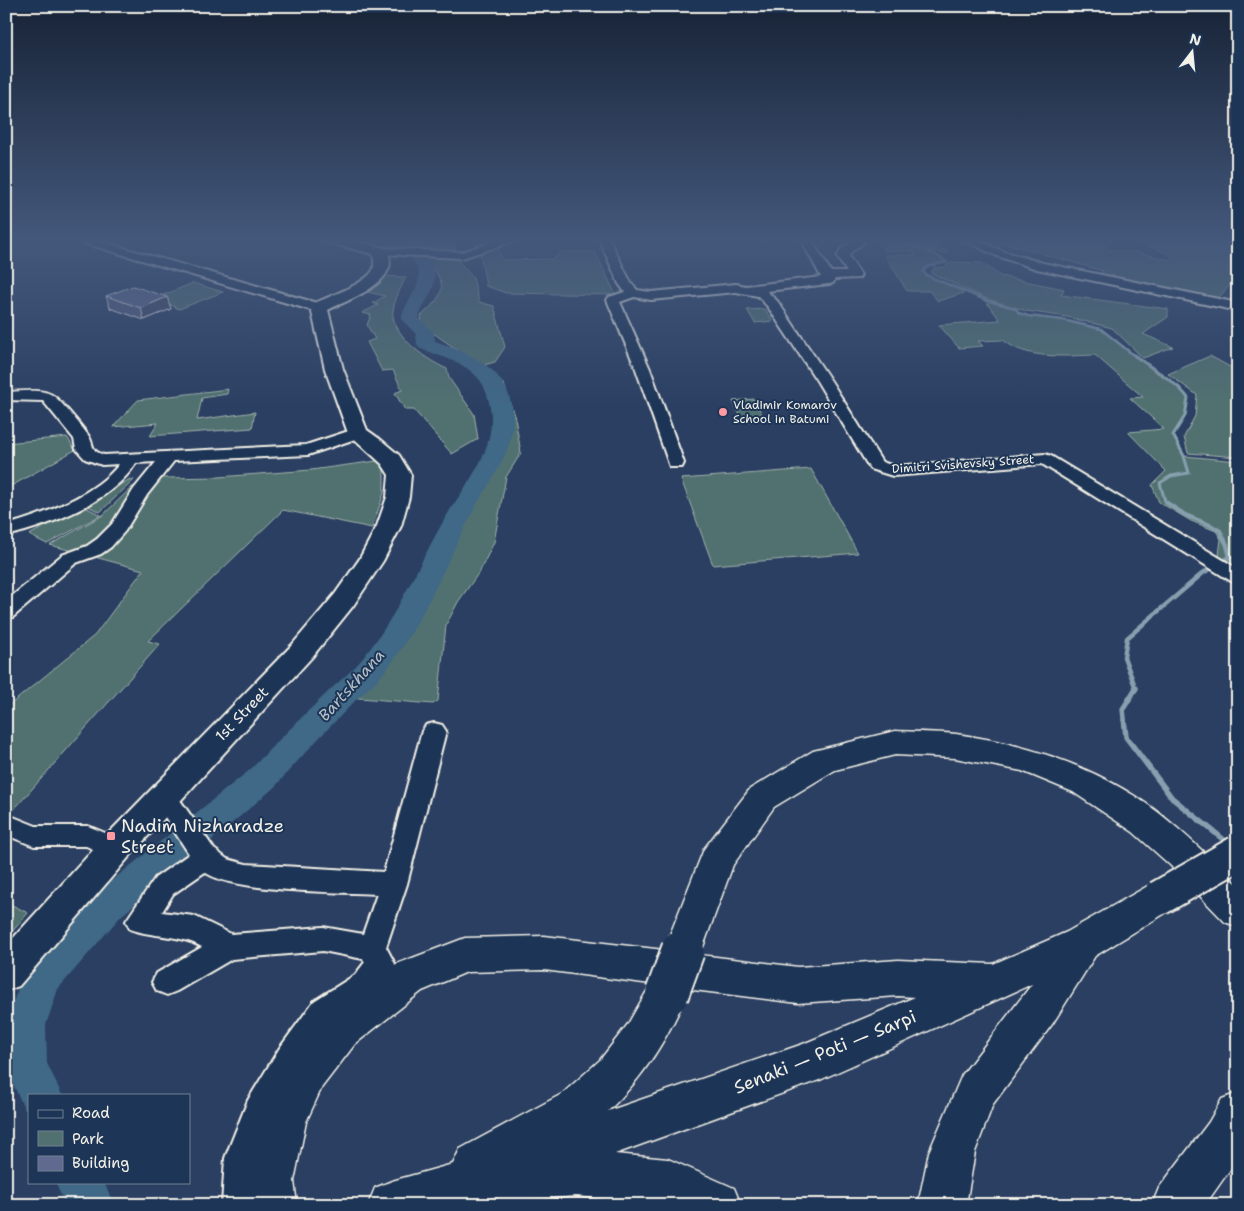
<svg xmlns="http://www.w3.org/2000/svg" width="1244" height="1211" font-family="'Shantell Sans',sans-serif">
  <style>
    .green { fill: #517170; stroke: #a2b1ac }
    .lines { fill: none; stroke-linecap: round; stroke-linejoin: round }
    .stream-far3 { stroke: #879fae; stroke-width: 2.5 }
    .stream-far2 { stroke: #879fae; stroke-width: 3 }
    .stream-far1 { stroke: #879fae; stroke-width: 4.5 }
    .stream { stroke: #879fae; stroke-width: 5.5 }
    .river { fill: #3f6887; fill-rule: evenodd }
    .minor-casing { stroke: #f4f1e8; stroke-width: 4 }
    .major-casing { stroke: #f4f1e8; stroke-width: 4 }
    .highway-casing { stroke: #f4f1e8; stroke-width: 3 }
    .minor { fill: #1d3557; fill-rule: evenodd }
    .major { fill: #1d3557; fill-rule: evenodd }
    .highway { fill: #1d3557; fill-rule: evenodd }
    .highway-bridge-far1-casing { stroke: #f4f1e8; stroke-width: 38; stroke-linecap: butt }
    .highway-bridge-casing { stroke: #f4f1e8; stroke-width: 46; stroke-linecap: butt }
    .highway-bridge-far1 { stroke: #1d3557; stroke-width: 34 }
    .highway-bridge { stroke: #1d3557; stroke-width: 42 }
    .wall { fill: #535a7c; stroke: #f4f1e8 }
    .shaded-wall { fill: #434a65; stroke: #f4f1e8 }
    .building { fill: #606990; stroke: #f4f1e8 }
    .poi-dot { fill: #ff9aa2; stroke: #1d3557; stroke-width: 2 }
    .labels { text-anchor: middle; stroke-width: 4; stroke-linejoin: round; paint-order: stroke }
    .far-poi-label { font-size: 12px; fill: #f4f1e8; stroke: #1d3557; text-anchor: start }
    .far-street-label { font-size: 12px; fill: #f4f1e8; stroke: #1d3557 }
    .street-label { font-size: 15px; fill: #f4f1e8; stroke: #1d3557 }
    .water-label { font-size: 16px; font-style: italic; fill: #b5c1c6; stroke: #1d3557 }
    .near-poi-label { font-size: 18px; fill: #f4f1e8; stroke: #1d3557; text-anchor: start }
    .near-street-label { font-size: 18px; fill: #f4f1e8; stroke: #1d3557 }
  </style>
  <rect width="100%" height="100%" fill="#2a3f62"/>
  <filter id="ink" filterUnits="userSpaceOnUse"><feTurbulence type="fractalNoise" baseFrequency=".02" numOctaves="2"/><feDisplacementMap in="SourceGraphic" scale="10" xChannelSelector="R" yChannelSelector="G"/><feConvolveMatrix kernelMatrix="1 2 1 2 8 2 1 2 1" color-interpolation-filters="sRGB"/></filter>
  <g filter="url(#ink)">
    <g class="green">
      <polygon points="390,239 455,239 455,253 383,249"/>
      <polygon points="876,239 893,239 903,244 941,257 947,262 929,266 923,271 926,275 967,292 938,301 929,291 907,291 885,255 915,255 912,251 884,251"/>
      <polygon points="899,239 924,239 949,253 942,254 904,242"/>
      <polygon points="973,239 1097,239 1110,250 1135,252 1169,260 1173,258 1170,254 1127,239 1238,239 1238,280 1234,280 1216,301 1096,276 1103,271 1008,244 980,242"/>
      <polygon points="501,244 499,252 503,260 553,259 562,252 595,252 616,295 506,293 486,286 480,252"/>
      <path d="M421 255 457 259 473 278 479 302 494 306 505 347 495 362 480 366 422 325 421 316C451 289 446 283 421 255Z"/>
      <polygon points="952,262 982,263 1000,276 1064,289 1061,295 1168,309 1168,317 1143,334 1173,347 1143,358 1112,328 1067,317 1026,311 987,299 931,273 934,268 945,267"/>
      <path d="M382 276 406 277C401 287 391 306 393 317 399 341 427 360 447 369L449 378 474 414 478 439 452 454 414 410H405L395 393 402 390 393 370 382 371 367 342 375 339 367 325 371 315 362 313 378 305 373 303 385 296 359 290Z"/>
      <polygon points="193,283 223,292 179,309 163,301 169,299 161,296"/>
      <path d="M985 300 1015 308 1019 313 1028 316 1063 320 1101 329 1154 371 1180 387 1188 398 1185 416 1173 435 1184 456 1238 461V572L1222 561 1219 555 1221 539 1216 531 1191 521 1159 502 1152 485 1166 471 1128 432 1164 429 1130 398 1143 397 1095 355C1065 356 1027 360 1003 340L978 341 983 346 959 348 939 325 1000 320Z"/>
      <polygon points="765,309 773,321 755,323 747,310"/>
      <polygon points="1210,356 1230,367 1238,367 1238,457 1188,453 1184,437 1195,416 1197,395 1168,374"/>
      <polygon points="496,383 504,384 515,418 521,453 506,477 494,542 480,571 458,602 446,625 438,701 433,704 347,697 377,669 422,604 455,545 507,438 503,410"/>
      <polygon points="228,389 227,394 202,398 197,420 255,412 252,428 150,436 158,423 113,427 138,400"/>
      <polygon points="754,399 765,420 743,422 733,401"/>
      <polygon points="67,437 75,450 6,489 6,443"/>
      <polygon points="384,460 384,493 372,528 283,510 148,641 160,644 10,814 6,813 6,708 95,635 143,570 50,545 103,515 132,487 164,478 219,477 311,470"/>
      <polygon points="811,469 858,553 713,565 681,479"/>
      <polygon points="130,479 134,480 100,512 86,505"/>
      <polygon points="83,506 101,515 47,544 29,535"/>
      <polygon points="6,902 28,913 6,939"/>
    </g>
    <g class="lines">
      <polyline class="stream-far3" points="893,239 934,254 947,262 929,266 923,271 926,275 985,300 1015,308 1019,313 1028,316 1063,320 1101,329 1136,357"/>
      <path class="stream-far2" d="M1134 355C1152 369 1175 380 1188 398L1185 416 1173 435 1184 456 1189 473 1171 476 1160 483 1165 501 1169 504"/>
      <polyline class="stream-far1" points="1136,689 1124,657 1127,638 1203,573 1230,557 1227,545 1220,531 1210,525 1185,515 1167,503"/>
      <polyline class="stream" points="1136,688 1123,709 1126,737 1172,798 1229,844"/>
      <g class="river">
        <path d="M404 239H418L415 245C432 261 441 275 429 296 425 304 421 309 419 318L434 333 435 341C474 356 510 368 513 417 514 453 489 481 474 510 445 563 424 621 387 669 377 681 363 693 352 704 326 731 299 758 275 787L121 916 58 989 46 1025 47 1063 62 1095H29V1112L25 1110 6 1069V1020L27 966 95 894 251 769C276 742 302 717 329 691 341 679 356 668 366 654 399 613 418 565 444 520 459 494 483 467 489 437 493 421 491 401 483 385 471 363 441 357 419 348L417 344 416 334 401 319C404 301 428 283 415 264 411 257 404 253 399 246Z"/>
        <polygon points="55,1182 104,1182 114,1205 65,1205"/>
      </g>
      <defs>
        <g id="minor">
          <polygon points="75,239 92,239 324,305 325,308 324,311 314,311 77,241"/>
          <polygon points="501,239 516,239 514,241 462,258 380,254 374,251 380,248 462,252"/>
          <polygon points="599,239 609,239 631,283 637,290 651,292 736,284 746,286 821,277 801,239 811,239 831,272 847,272 837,257 841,249 851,242 850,239 860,239 863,243 850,253 849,257 861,275 859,278 835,279 833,283 829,284 767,291 778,302 831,381 882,462 894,466 1045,454 1051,456 1238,569 1238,583 1231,581 1042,464 893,476 870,469 817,381 768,307 758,296 736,292 651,300 634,297 620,302 650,369 684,463 682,467 670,467 636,369 607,300 609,297 625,292 619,284"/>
          <polygon points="961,239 975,239 1005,252 1043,263 1238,303 1238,311 1037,269 997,256"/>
          <path d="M6 392C20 392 40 388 52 395 59 398 83 428 88 435 95 445 89 450 104 455L306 445 358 428 364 430 366 433 364 436 308 455 174 461 147 495 125 531 111 547 101 554 76 563 13 617 6 618V601L62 555 87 546 97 539 112 524 134 489 156 462 136 463C112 502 49 526 6 536V525C41 516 97 494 119 464L102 465 85 459 76 449 74 439 43 401 6 400Z"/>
          <path d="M434 723 442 725 446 731 407 884 386 947 395 964 391 973 375 993 336 1021 301 1071 272 1119 259 1158 256 1205H222L225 1158 248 1100 279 1049 314 1001 355 975 365 962 363 959 323 951 232 959 177 991 167 995 157 991 152 982 157 973 202 947C179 934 155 938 130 929L126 921 155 878 189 854 152 797 155 790 164 787 173 790 214 849 227 859 246 864 384 872 422 731 426 725ZM205 872C230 892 340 892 377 894L363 934 323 927 231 934 194 916 162 912 173 894Z"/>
          <polygon points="6,814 36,826 88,826 125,841 129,848 125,855 116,859 86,846 34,846 6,835"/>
        </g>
        <path id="major" d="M324 239H347L385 248C407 280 348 300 328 310L343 369 367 430 381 440 399 455 411 475 409 497 401 526 383 561 353 606 312 657 128 858 19 986 6 991V946L104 838 292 645 335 594 359 560 377 526 387 497 389 475 382 464 348 433 325 369 311 308 313 304C327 297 366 284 373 270 375 265 374 259 373 254L326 242Z"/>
        <g id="highway">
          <path d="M895 731C915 732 936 732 956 734 1028 744 1100 768 1159 813 1187 835 1212 860 1238 885V927L1225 922 1170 865 1133 832 1073 792 1022 771 955 758 895 755 835 770 774 807 733 865 700 955 798 967 898 960 993 964 1067 932 1146 887 1159 882 1172 887 1178 898 1172 909 1095 956 1053 1023 993 1104 975 1152 966 1205H918L929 1152 962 1075 1032 984 822 1079 615 1154 668 1159 734 1188 741 1205H662L576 1196 507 1202 494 1197 472 1205H368L375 1188 392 1181 453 1164 460 1149 562 1094 600 1060 628 1024 651 984 544 970 467 972 422 991 355 1044 322 1087 306 1122 294 1181 297 1205H249L248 1181 262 1118 292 1057 325 1016 394 965 465 938 544 936 664 950 704 849 750 789 813 751ZM685 989 798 1003 898 996 915 997 803 1044 608 1111C644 1077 667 1039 687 994Z"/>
          <polygon points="1238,1093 1238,1158 1205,1205 1152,1205 1159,1188 1209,1122 1222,1099"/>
        </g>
      </defs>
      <use href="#minor" class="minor-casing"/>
      <use href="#major" class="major-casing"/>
      <use href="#highway" class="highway-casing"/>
      <use href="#minor" class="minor"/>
      <use href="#major" class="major"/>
      <use href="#highway" class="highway"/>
      <defs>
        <polyline id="highway-bridge-far1" points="1159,898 1238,853"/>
        <polyline id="highway-bridge" points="667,994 683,950"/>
      </defs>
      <use href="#highway-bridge-far1" class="highway-bridge-far1-casing"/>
      <use href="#highway-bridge" class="highway-bridge-casing"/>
      <use href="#highway-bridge-far1" class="highway-bridge-far1"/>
      <use href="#highway-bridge" class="highway-bridge"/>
    </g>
    <polygon class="wall" points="106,296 167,297 171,309 144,320 110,308"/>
    <polygon class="shaded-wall" points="167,297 171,309 144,320 141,308"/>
    <polygon class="building" points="133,286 167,297 141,308 106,296"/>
  </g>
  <linearGradient id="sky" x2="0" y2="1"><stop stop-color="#172336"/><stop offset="0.59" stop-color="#44587c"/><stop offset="1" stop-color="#44587c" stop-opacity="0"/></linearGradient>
  <rect width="1244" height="408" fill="url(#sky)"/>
  <g class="poi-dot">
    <circle cx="723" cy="412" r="5"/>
    <rect x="106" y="831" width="10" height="10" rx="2.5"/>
  </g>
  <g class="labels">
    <g class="far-poi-label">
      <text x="733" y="409">Vladimir Komarov<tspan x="733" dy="14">School in Batumi</tspan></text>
    </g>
    <g class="far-street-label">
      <text transform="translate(963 464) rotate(-4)" y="4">Dimitri Svishevsky Street</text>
    </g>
    <g class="street-label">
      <text transform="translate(242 714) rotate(-46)" y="5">1st Street</text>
    </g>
    <g class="water-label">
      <text transform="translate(351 685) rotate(-48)" y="6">Bartskhana</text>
    </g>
    <g class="near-poi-label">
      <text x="121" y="832">Nadim Nizharadze<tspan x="121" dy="21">Street</tspan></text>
    </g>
    <g class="near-street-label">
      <text transform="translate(825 1052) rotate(-22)" y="6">Senaki — Poti — Sarpi</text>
    </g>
  </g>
  <rect width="1244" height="1211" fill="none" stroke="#1d3557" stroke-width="25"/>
  <rect x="12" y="12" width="1219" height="1186" fill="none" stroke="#f4f1e8" stroke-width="2" filter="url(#ink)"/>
  <rect x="28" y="1094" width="162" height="90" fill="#1d3557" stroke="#738091"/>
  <rect x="38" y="1110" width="25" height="8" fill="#1d3557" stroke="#738091"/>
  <text x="72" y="1118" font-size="15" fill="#f4f1e8">Road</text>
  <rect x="38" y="1131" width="25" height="15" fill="#517170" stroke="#738091"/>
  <text x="72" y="1144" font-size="15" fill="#f4f1e8">Park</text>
  <rect x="38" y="1156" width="25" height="15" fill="#606990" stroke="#738091"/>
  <text x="72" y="1168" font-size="15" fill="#f4f1e8">Building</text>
  <g transform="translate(1192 52) rotate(16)" stroke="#1d3557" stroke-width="4" paint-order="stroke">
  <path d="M0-4L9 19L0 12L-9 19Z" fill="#f4f1e8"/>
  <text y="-8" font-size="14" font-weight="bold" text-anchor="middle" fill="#f4f1e8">N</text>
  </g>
</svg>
